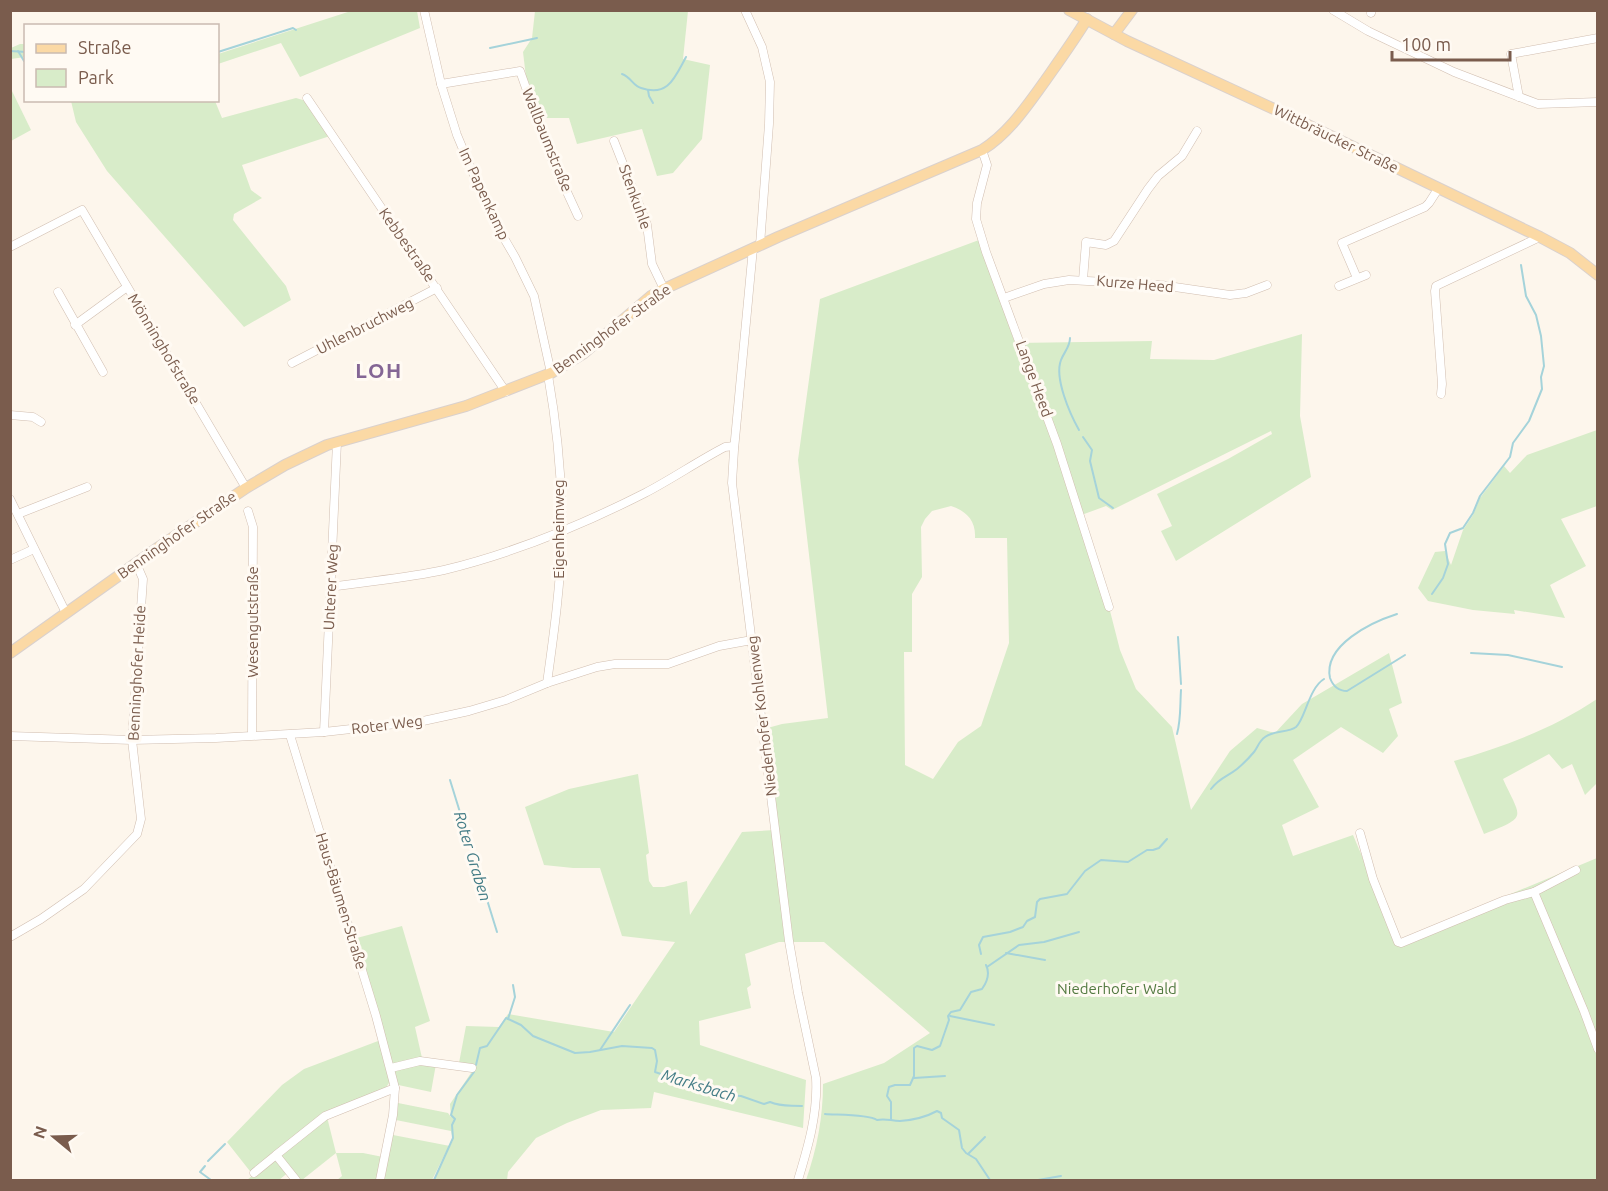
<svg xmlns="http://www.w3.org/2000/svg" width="1608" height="1191" font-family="Ubuntu,sans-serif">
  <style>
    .green { fill: #d8ecc9; fill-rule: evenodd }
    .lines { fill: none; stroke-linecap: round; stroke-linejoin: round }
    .stream { stroke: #a5d3da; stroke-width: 2 }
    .minor-casing { stroke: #d1beb0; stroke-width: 9 }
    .major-casing { stroke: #dad1cd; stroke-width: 12 }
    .minor { stroke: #fff; stroke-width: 8 }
    .major { stroke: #fbd9a5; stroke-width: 10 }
    .labels { text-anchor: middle; stroke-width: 6; stroke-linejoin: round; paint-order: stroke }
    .street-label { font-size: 15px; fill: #7a5c4d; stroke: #fffaf3 }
    .park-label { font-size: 15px; fill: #537a41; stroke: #fffaf3 }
    .water-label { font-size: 16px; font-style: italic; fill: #437c86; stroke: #fffaf3 }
    .district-label { font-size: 21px; font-weight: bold; letter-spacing: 1.5px; fill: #846695; stroke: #fffaf3 }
  </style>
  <rect width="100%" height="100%" fill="#fdf6ec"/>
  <g class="green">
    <polygon points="351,11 417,11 420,28 300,77 281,43 218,64 218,54"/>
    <polygon points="535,11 688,11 683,59 710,65 702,139 673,173 657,176 642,129 577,144 569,118 546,118 526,77 523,52 532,38"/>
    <polygon points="20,44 25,44 25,57 11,59 11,48"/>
    <polygon points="11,89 31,130 11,141 10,141"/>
    <polygon points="296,98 306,101 330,136 242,165 251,190 262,198 234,214 233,220 286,286 291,300 244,327 107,171 76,122 71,101 215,101 222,118"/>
    <path d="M979 240 1015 343 1152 341 1150 359 1214 360 1302 334 1300 416 1311 477 1176 561 1161 531 1172 526 1157 494 1228 459 1272 434 1271 431 1112 510 1106 506 1076 517 1109 607 1120 650 1136 689 1172 727 1191 810 1230 751 1257 728 1275 733 1302 704 1389 653 1402 703 1389 709 1398 736 1383 753 1341 727 1293 760 1319 807 1282 825 1293 856 1353 835 1398 941 1597 858V1180H806C817 1149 823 1117 823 1084L884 1063 930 1033 824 942H779L745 954 751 985 747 988 751 1008 699 1021 700 1045 806 1080 803 1128 654 1092 651 1108 601 1110 567 1123 536 1138 508 1172 507 1180H434L447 1150 432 1180H337L342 1176 336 1153 302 1180H298L290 1171 279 1180H247L253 1175 227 1142 282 1085 304 1069 386 1038 373 993 370 992 353 939 402 926 430 1021 415 1027 422 1058 436 1064 431 1092 389 1083 385 1089 327 1117 336 1153H363L388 1158 393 1135 450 1146 453 1140 451 1131 396 1120 398 1103 448 1113 451 1117 450 1104 473 1070 459 1063 466 1026 499 1027 508 1014 614 1032 675 942 622 936 600 868H573L544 865 525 807 569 789 638 774 649 853 646 855 649 881 653 887H664L687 881 690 915 742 832 775 830 764 729 782 724 828 718 798 460 820 299ZM951 506C966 511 976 520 975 538H1007L1009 643 981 726 958 742 933 779 905 765 904 652H912V594L922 577 921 527 925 519 932 511Z"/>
    <polygon points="1597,430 1597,506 1561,519 1586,566 1550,585 1565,618 1514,610 1515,614 1473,610 1428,601 1418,588 1435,552 1445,551 1451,565 1463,530 1473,515 1480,498 1504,466 1510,473 1527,455"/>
    <path d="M1597 699V783L1585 795 1572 764 1562 769 1549 754 1503 779C1521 819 1529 816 1484 834L1454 761C1504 747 1554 728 1597 699Z"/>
  </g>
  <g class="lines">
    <g class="stream">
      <polyline points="490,48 537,38"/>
      <polyline points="10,51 26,52"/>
      <polyline points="18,51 24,61"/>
      <polyline points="218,52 293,28 296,30"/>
      <path d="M622 74C631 77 633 86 641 88 668 97 674 79 686 57"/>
      <polyline points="648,90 649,96 653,103"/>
      <path d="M1070 338C1070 347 1064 352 1061 360 1054 378 1070 414 1079 430"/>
      <polyline points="1083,437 1092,450 1090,461 1099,498 1113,508"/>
      <polyline points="1432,594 1443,578 1448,564 1445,544 1450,533 1463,528 1473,513 1480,496 1510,457 1513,443 1529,421 1542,389 1541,377 1544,366 1541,336 1536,315 1526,296 1521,265"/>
      <path d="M1397 614C1372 622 1323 645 1330 678 1333 686 1339 691 1347 691L1405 655"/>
      <polyline points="1178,637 1181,684"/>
      <polyline points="1471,653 1508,655 1562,667"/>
      <path d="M1177 734C1181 720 1180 705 1181 690"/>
      <polyline points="450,780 497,932"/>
      <path d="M1211 789C1220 777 1227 777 1237 769 1243 764 1249 758 1254 752 1258 747 1259 741 1265 737 1274 730 1288 733 1296 727 1305 719 1309 688 1324 679"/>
      <polyline points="1006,953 1045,960"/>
      <polyline points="981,954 979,945 983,937 1010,932 1023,927 1027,921 1035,917 1037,902 1040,899 1067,894 1085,871 1101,860 1128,862 1147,850 1153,850 1159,848 1167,839"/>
      <polyline points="987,967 1019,945 1044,942 1079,932"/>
      <polyline points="950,1016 994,1025"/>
      <polyline points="508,1019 515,997 513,985"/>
      <polyline points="600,1050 630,1005"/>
      <path d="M476 1065 480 1048 487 1046 506 1018 521 1025 533 1036 575 1053 590 1052 622 1046 652 1048 655 1050 657 1061 655 1072 724 1095 741 1096 764 1104 770 1102C781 1107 790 1105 802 1106"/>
      <polyline points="914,1078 945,1076"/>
      <path d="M825 1114C837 1115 868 1114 877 1120 886 1118 891 1121 900 1121 914 1120 926 1117 937 1111L941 1113 942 1118 959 1130 962 1148 966 1153 976 1159 990 1180"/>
      <path d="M891 1120V1102L887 1096 889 1087 895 1085H910L914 1076V1048L917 1046 932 1050 940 1046 949 1020 948 1016 951 1012 960 1010 971 992 982 989C987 982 990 973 986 965"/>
      <polyline points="968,1154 985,1137"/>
      <polyline points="208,1161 225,1144"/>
      <polyline points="205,1166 200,1172 211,1180"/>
      <polyline points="434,1180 453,1138 452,1125 455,1119 451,1115 457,1095 474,1072"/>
      <polyline points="1021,1180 1038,1180 1061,1176"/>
      <polyline points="1129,1180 1133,1180"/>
    </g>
    <defs>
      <g id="minor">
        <polyline points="424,10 441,84 457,135 491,216 515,257 534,296 551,373"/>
        <polyline points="745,10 762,47 770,82 769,124 760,245"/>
        <polyline points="1333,10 1368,31 1454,72 1538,104 1598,102"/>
        <polyline points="1371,13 1372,10"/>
        <polyline points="441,84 520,71 549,153 578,216"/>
        <polyline points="1519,97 1511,54 1598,38"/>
        <polyline points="307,98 506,392"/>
        <polyline points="614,141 647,225 652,264 664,289"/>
        <polyline points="982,150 987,165 977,203 976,219 986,252 1057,444 1109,607"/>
        <polyline points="10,247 82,210 246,488"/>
        <path d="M753 248 734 450 732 483 789 941 798 993 816 1078C818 1114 808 1147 798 1180"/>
        <polyline points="1357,278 1342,243 1425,207 1429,203 1438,189"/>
        <polyline points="1083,280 1086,242 1106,245 1114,241 1148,189 1158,176 1182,156 1197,131"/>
        <polyline points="1339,286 1366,275"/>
        <polyline points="58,292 103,372"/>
        <polyline points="1004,298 1044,284 1069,280 1161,285 1230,295 1246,293 1267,285"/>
        <polyline points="75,325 127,287"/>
        <polyline points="292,363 437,288"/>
        <polyline points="1441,394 1442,384 1435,291 1436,286 1540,237"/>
        <polyline points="10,415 33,417 41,422"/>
        <polyline points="10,499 66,613"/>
        <polyline points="248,511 253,527 252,735"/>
        <polyline points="18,514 87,487"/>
        <polyline points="10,560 34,549"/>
        <path d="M331 587C369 581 408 578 444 570 514 553 582 525 645 493 672 479 698 461 725 447L734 446"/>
        <path d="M547 683C554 633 561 582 562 531 562 479 557 426 548 375"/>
        <polyline points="324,732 337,442"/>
        <polyline points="290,735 376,1016 395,1088 393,1115 380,1180"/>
        <polyline points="10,736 132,740 216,738 324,732 423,721 469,711 506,700 547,683 597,667 615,664 668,664 719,646 752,640"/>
        <polyline points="1360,833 1373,879 1398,942 1401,943 1505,900 1534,892 1576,870"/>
        <polyline points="1534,892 1584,1011 1598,1049"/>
        <polyline points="10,937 41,919 84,889 137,834 141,819 132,740 143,579 136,563"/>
        <polyline points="391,1068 420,1061 472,1068"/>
        <polyline points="254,1173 276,1155"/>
        <polyline points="296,1180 276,1155 325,1116 395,1088"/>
      </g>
      <g id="major">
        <polyline points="1069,10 1127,41 1289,116 1540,237 1570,253 1598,275"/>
        <polyline points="1114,34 1132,10"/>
        <path d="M10 653 159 547 246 488 285 465 327 445 466 406 551 373 584 353 651 296 664 289 778 237 982 150C1009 133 1026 107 1045 81 1059 61 1074 40 1087 19"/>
      </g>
    </defs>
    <use href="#minor" class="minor-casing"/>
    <use href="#major" class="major-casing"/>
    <use href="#minor" class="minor"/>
    <use href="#major" class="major"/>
  </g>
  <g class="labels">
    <g class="street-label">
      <text transform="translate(1336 139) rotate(26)" y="5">Wittbräucker Straße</text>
      <text transform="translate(547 140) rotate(68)" y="5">Wallbaumstraße</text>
      <text transform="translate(484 194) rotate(65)" y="5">Im Papenkamp</text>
      <text transform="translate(635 197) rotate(70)" y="5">Stenkuhle</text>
      <text transform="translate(407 245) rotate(55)" y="5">Kebbestraße</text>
      <text transform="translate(1135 284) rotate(5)" y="5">Kurze Heed</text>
      <text transform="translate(365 326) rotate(-27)" y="5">Uhlenbruchweg</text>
      <text transform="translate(612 329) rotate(-36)" y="5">Benninghofer Straße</text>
      <text transform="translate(164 349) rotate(59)" y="5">Mönninghofstraße</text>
      <text transform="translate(1034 379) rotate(70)" y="5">Lange Heed</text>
      <text transform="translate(559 529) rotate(-90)" y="5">Eigenheimweg</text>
      <text transform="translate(177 535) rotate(-35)" y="5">Benninghofer Straße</text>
      <text transform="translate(331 587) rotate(-87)" y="5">Unterer Weg</text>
      <text transform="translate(253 622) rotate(-90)" y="5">Wesengutstraße</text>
      <text transform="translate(137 673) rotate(-87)" y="5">Benninghofer Heide</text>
      <text transform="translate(762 716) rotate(-97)" y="5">Niederhofer Kohlenweg</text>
      <text transform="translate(387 725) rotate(-7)" y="5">Roter Weg</text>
      <text transform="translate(341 901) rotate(73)" y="5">Haus-Bäumen-Straße</text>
    </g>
    <g class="park-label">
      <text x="1117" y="994">Niederhofer Wald</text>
    </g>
    <g class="water-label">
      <text transform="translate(473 856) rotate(73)" y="6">Roter Graben</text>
      <text transform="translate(699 1085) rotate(17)" y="6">Marksbach</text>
    </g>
    <g class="district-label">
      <text x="379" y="378">LOH</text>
    </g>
  </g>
  <rect width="1608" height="1191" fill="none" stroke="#7a5c4d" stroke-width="24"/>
  <rect x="24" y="24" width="195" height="78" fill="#fffaf3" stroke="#cabbb1" stroke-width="1.5"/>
  <rect x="36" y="44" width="30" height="9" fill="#fbd9a5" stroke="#cabbb1" stroke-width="1.5"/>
  <text x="78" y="54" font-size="18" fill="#7a5c4d">Straße</text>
  <rect x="36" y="69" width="30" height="18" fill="#d8ecc9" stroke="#cabbb1" stroke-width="1.5"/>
  <text x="78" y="84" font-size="18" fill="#7a5c4d">Park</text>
  <g transform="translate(54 1137) rotate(289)" stroke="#fffaf3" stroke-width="4.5" paint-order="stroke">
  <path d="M0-4.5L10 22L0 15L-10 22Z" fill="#7a5c4d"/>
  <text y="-9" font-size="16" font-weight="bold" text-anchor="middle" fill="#7a5c4d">N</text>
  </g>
  <path d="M1392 51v9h118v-9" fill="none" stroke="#7a5c4d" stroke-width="3"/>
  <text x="1401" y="51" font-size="18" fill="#7a5c4d" stroke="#fffaf3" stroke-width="4.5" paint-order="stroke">100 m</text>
</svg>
